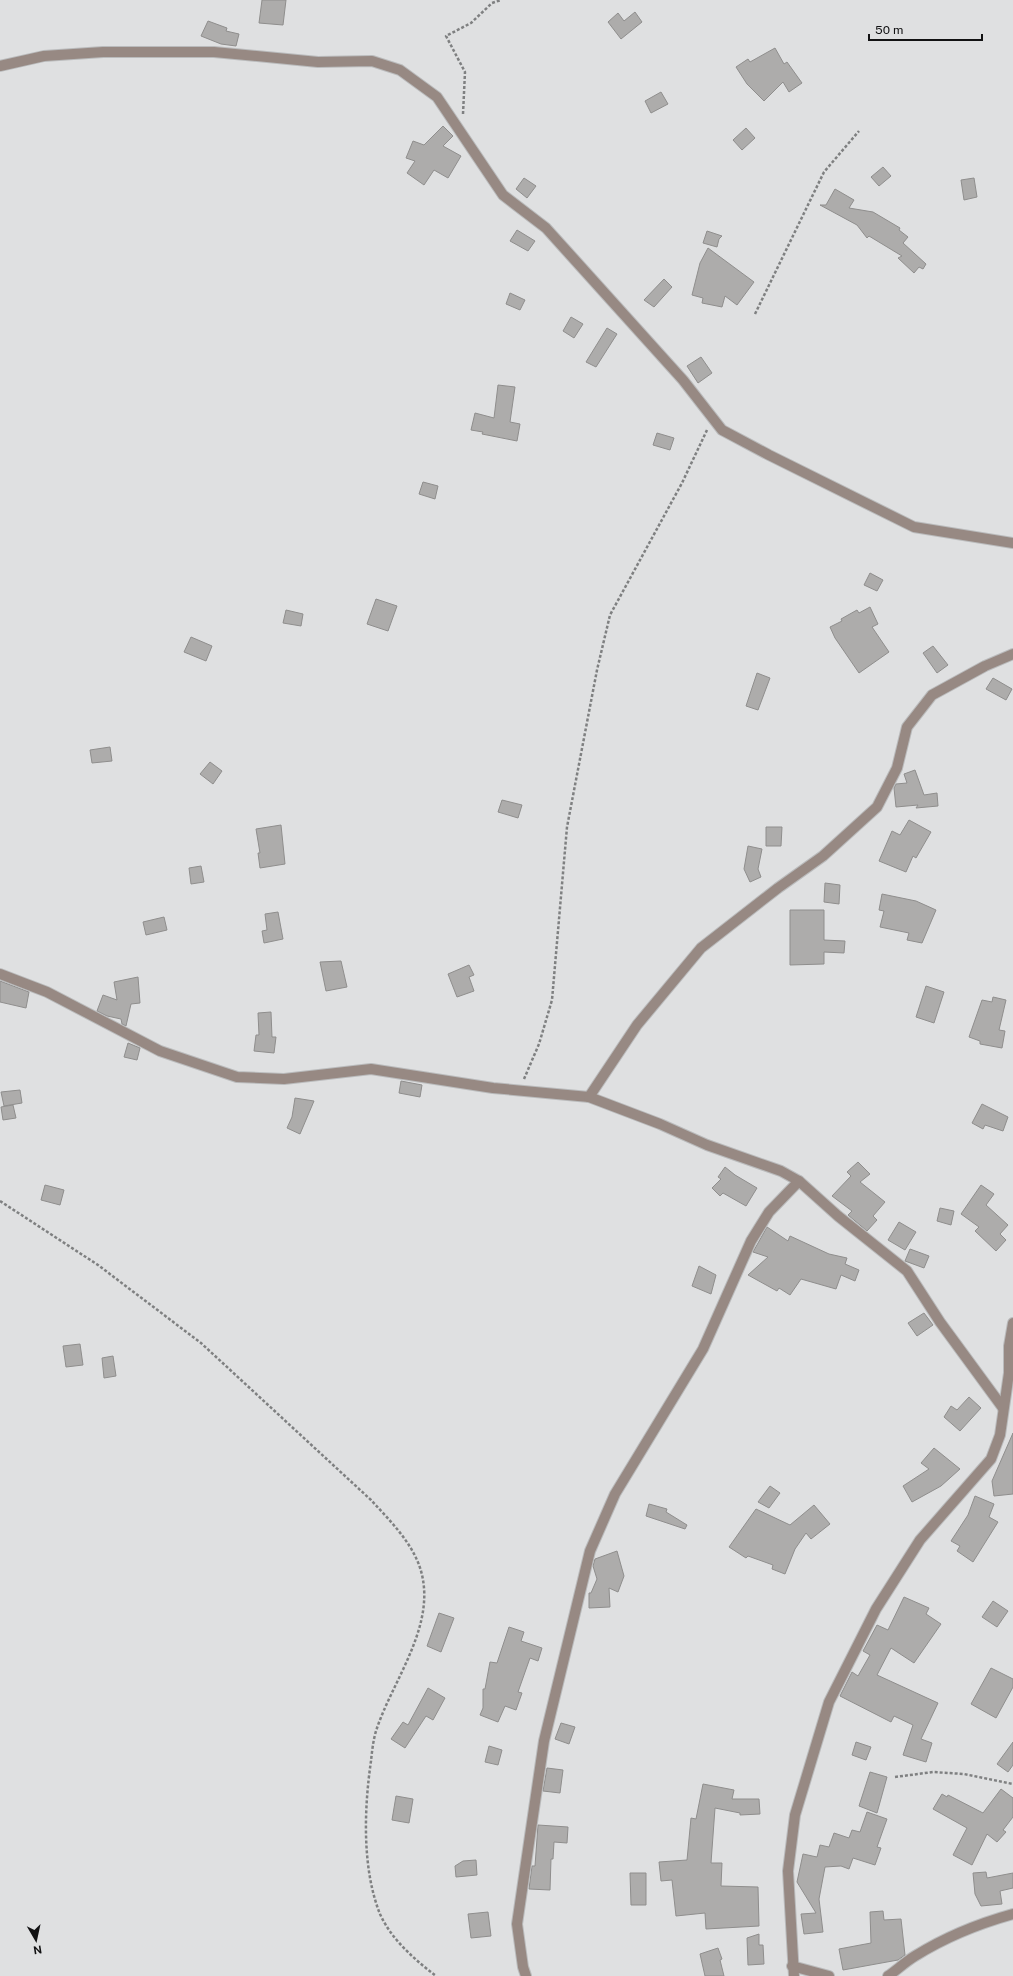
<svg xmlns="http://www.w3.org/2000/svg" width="1013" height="1976" font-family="'Public Sans',sans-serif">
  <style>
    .building { fill: #adacab; stroke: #8f8e8d }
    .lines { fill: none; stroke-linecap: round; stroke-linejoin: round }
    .minor-casing { stroke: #babbbc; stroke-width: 12 }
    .path { stroke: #7f8081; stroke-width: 2.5; stroke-dasharray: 3 2; stroke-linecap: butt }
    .minor { stroke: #978983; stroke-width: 10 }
  </style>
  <rect width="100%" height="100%" fill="#dfe0e1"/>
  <g class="building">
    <polygon points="262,0 286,0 283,25 259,23"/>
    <polygon points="635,12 642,22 621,39 608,22 618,13 624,21"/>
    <polygon points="208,21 227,28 226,31 239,34 236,46 221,44 201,36"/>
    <polygon points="775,48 784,64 787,62 802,83 789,92 783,82 764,101 747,84 736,67 748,59 750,62"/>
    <polygon points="661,92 668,104 651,113 645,101"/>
    <polygon points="443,126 453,136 443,146 461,156 448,178 434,170 424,185 407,173 415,161 406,158 413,141 424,145"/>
    <polygon points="746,128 755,138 742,150 733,140"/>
    <polygon points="883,167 891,176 879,186 871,177"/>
    <polygon points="524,178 536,186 527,198 516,189"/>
    <polygon points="974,178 977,197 964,200 961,180"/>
    <polygon points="835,189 854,200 849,208 873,212 900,228 899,230 908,237 903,243 926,264 923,269 919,267 914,273 898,258 902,256 869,236 867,238 857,225 820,205 826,205"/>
    <polygon points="517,230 535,241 528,251 510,241"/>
    <polygon points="707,231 722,236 719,239 717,247 703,243"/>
    <polygon points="708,248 754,282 737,305 725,296 722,307 702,303 703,298 692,295 700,263"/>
    <polygon points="664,279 672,287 654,307 644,300"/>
    <polygon points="510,293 525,300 520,310 506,304"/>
    <polygon points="571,317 583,324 574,338 563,331"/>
    <polygon points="607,328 617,334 596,367 586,362"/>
    <polygon points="701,357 712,373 698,383 687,366"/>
    <polygon points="498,385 515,387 510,422 520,424 517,441 482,434 483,432 471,430 475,413 494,418"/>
    <polygon points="657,433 674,438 670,450 653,445"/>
    <polygon points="423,482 438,486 435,499 419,494"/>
    <polygon points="870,573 883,580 877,591 864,585"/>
    <polygon points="376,599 397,606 388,631 367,624"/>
    <polygon points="870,607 878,624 872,627 889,652 859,673 835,638 830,627 842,621 841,619 857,610 859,613"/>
    <polygon points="286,610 303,614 301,626 283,623"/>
    <polygon points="191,637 212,646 206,661 184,652"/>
    <polygon points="933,646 948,665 937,673 923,653"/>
    <polygon points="757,673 770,678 758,710 746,706"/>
    <polygon points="993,678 1012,689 1006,700 986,689"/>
    <polygon points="110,747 112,761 92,763 90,750"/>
    <polygon points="210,762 222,771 213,784 200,774"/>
    <polygon points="915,770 924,795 937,793 938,806 916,808 918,805 896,807 894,788 896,784 907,783 904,774"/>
    <polygon points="502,800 522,805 518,818 498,812"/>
    <polygon points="909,820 931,832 916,858 913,856 906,872 879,861 892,831 900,835"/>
    <polygon points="281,825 285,864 260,868 258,853 260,853 256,829"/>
    <polygon points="766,827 782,827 781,846 766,846"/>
    <polygon points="748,846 762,849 758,869 761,877 750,882 744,869"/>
    <polygon points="201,866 204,882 191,884 189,868"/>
    <polygon points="825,883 840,885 839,904 824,902"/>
    <polygon points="882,894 916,901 936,910 922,943 907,940 909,933 880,927 884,911 879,910"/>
    <polygon points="790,910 824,910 824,940 845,941 844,953 824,952 824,964 790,965"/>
    <polygon points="278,912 283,939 264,943 262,931 267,930 265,914"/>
    <polygon points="164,917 167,930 146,935 143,922"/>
    <polygon points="341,961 347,987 326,991 320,962"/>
    <polygon points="469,965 474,975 469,977 474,991 457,997 448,974"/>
    <polygon points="138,977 140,1003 131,1004 126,1026 122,1024 121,1019 107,1016 97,1011 103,995 117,1000 114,982"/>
    <polygon points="0,981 29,992 26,1008 0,1002"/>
    <polygon points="926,986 944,992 934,1023 916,1017"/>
    <polygon points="993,997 1006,1000 999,1030 1005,1031 1002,1048 980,1044 980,1041 969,1037 982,1000 992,1002"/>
    <polygon points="271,1012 272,1037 276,1037 274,1053 254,1051 256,1035 259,1035 258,1013"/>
    <polygon points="128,1043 140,1048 137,1060 124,1057"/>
    <polygon points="401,1081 422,1085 420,1097 399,1093"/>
    <polygon points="20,1090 22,1103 4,1106 1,1092"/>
    <polygon points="295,1098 314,1101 300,1134 287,1128 292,1117"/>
    <polygon points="982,1104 1008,1117 1003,1131 985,1125 983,1129 972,1123"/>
    <polygon points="13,1105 16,1118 3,1120 1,1107"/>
    <polygon points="858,1162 870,1174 860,1182 885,1202 873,1216 877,1220 867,1231 848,1215 852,1211 832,1196 851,1176 847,1172"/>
    <polygon points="725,1167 735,1175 757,1188 746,1206 723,1193 720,1196 712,1188 721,1179 718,1177"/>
    <polygon points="45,1185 64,1190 60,1205 41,1200"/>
    <polygon points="981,1185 994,1194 986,1205 1008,1225 1000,1234 1006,1240 996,1251 975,1231 979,1227 961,1214"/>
    <polygon points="940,1208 954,1211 951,1225 937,1221"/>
    <polygon points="899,1222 916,1232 905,1250 888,1240"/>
    <polygon points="767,1227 788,1241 790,1236 829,1254 847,1258 845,1264 859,1270 855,1281 841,1275 836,1289 801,1279 790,1295 779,1288 777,1291 748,1275 768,1257 753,1252"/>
    <polygon points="910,1249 929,1256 924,1268 905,1261"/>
    <polygon points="699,1266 716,1275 711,1294 692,1286"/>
    <polygon points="924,1313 933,1325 917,1336 908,1323"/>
    <polygon points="80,1344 83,1365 66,1367 63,1346"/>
    <polygon points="113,1356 116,1376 104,1378 102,1358"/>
    <polygon points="969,1397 981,1408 960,1431 944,1417 951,1406 957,1410"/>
    <polygon points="1013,1433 1013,1494 994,1496 992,1481"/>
    <polygon points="934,1448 960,1469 941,1486 912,1502 903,1486 929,1469 921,1463"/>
    <polygon points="770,1486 780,1493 769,1508 758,1502"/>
    <polygon points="975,1496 994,1504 989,1517 998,1522 973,1562 957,1551 960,1546 951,1541 968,1515"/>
    <polygon points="649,1504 667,1509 666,1512 687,1525 685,1529 646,1516"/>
    <polygon points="814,1505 830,1524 811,1539 806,1533 795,1549 785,1574 772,1569 773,1565 748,1556 746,1558 729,1547 756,1509 790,1525"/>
    <polygon points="617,1551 624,1576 618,1592 609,1588 610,1607 589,1608 589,1593 591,1593 597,1579 593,1566 595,1559"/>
    <polygon points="904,1597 929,1608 926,1614 941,1624 914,1663 891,1648 877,1675 938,1703 921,1739 932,1743 926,1762 903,1755 913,1725 894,1716 891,1722 840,1696 852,1672 858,1676 870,1655 863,1651 877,1625 888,1630"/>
    <polygon points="993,1601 1008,1611 997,1627 982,1617"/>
    <polygon points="439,1613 454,1618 441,1652 427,1646"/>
    <polygon points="509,1627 524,1632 521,1641 542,1648 538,1661 530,1658 518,1692 522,1693 516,1710 505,1706 498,1722 480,1715 483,1708 483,1689 485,1689 490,1662 497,1663"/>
    <polygon points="991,1668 1013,1679 1013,1687 996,1718 971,1704"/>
    <polygon points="428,1688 445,1698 433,1720 426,1716 405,1748 391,1739 403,1722 408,1725"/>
    <polygon points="561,1723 575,1727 569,1744 555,1739"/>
    <polygon points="856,1742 871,1747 866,1760 852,1755"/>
    <polygon points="1013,1742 1013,1765 1008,1772 997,1764"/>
    <polygon points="489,1746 502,1750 498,1765 485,1762"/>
    <polygon points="547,1768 563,1770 560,1793 543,1791"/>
    <polygon points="870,1772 887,1777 877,1813 859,1806"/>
    <polygon points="703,1784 734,1790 732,1799 759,1799 760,1814 740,1815 740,1813 715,1808 711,1863 722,1863 721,1886 758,1887 759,1926 706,1929 705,1913 676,1916 672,1880 661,1881 659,1862 687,1860 691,1818 696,1819"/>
    <polygon points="1001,1789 1013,1798 1013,1817 1003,1830 1006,1832 997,1842 987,1834 972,1865 953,1855 967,1828 933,1809 942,1794 947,1797 948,1795 983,1813"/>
    <polygon points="396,1796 413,1799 409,1823 392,1820"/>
    <polygon points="867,1812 887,1819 877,1847 881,1848 875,1865 853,1858 849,1869 841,1866 825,1867 819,1899 823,1932 804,1934 801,1914 816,1913 797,1882 803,1854 817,1857 820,1845 829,1847 834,1833 849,1838 852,1830 860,1832"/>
    <polygon points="538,1825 568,1827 567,1843 554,1842 553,1859 551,1859 550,1890 529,1889 532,1866 535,1866"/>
    <polygon points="476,1860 477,1875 456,1877 455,1866 463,1861"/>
    <polygon points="986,1872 987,1878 1013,1873 1013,1888 1000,1891 1002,1904 981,1906 975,1894 973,1873"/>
    <polygon points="630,1873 646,1873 646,1905 631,1905"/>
    <polygon points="883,1911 884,1920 901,1919 905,1955 898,1960 843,1970 839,1949 871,1943 870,1912"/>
    <polygon points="488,1912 491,1936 471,1938 468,1914"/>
    <polygon points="759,1934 759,1945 763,1945 764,1964 748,1965 747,1938"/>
    <polygon points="718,1948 722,1959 720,1960 724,1976 705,1976 700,1954"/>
  </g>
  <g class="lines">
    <defs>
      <g id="minor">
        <polyline points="0,66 44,56 103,52 214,52 318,62 372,61 400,70 437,97 503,195 546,228 683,380 722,430 769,455 914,527 1013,543"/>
        <polyline points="0,974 47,992 160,1051 237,1077 284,1079 371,1069 493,1088 589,1097 660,1124 707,1145 781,1171 799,1181 838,1216 907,1271 940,1322 1003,1408"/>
        <polyline points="589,1097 637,1025 701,948 778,888 823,856 877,807 897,768 907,727 932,695 985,666 1013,654"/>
        <polyline points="792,1966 829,1976"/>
        <polyline points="526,1976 523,1967 517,1924 544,1741 590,1551 615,1494 703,1349 751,1241 769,1212 799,1181"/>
        <polyline points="794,1976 788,1871 795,1815 829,1702 876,1609 920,1540 991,1459 1000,1435 1009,1373 1009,1346 1013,1323"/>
        <path d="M888 1976C897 1970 905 1962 915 1956 947 1936 977 1924 1013 1914"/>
      </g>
    </defs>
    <use href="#minor" class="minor-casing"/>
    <g class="path">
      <polyline points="463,114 465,72 446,36 471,23 492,3 501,0"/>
      <polyline points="755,314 824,172 859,131"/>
      <polyline points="524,1079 539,1044 552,1000 567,827 597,670 610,615 682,483 707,430"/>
      <path d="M0 1201 98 1265 201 1343 371 1500C392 1523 418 1548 423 1580 432 1632 391 1684 376 1731 373 1741 372 1752 371 1761 364 1809 362 1869 380 1914 391 1939 415 1960 436 1976"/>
      <polyline points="895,1777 933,1772 964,1774 1013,1784"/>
    </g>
    <use href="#minor" class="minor"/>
  </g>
  <g transform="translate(36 1940) rotate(171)" stroke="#dfe0e1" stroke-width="3" paint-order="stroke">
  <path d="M0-3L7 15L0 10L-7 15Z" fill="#121213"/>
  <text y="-6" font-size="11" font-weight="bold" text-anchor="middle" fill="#121213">N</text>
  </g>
  <path d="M869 34v6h113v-6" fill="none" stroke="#121213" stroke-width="2"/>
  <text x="875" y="34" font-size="12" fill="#121213" stroke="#dfe0e1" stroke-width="3" paint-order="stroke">50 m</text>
</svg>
